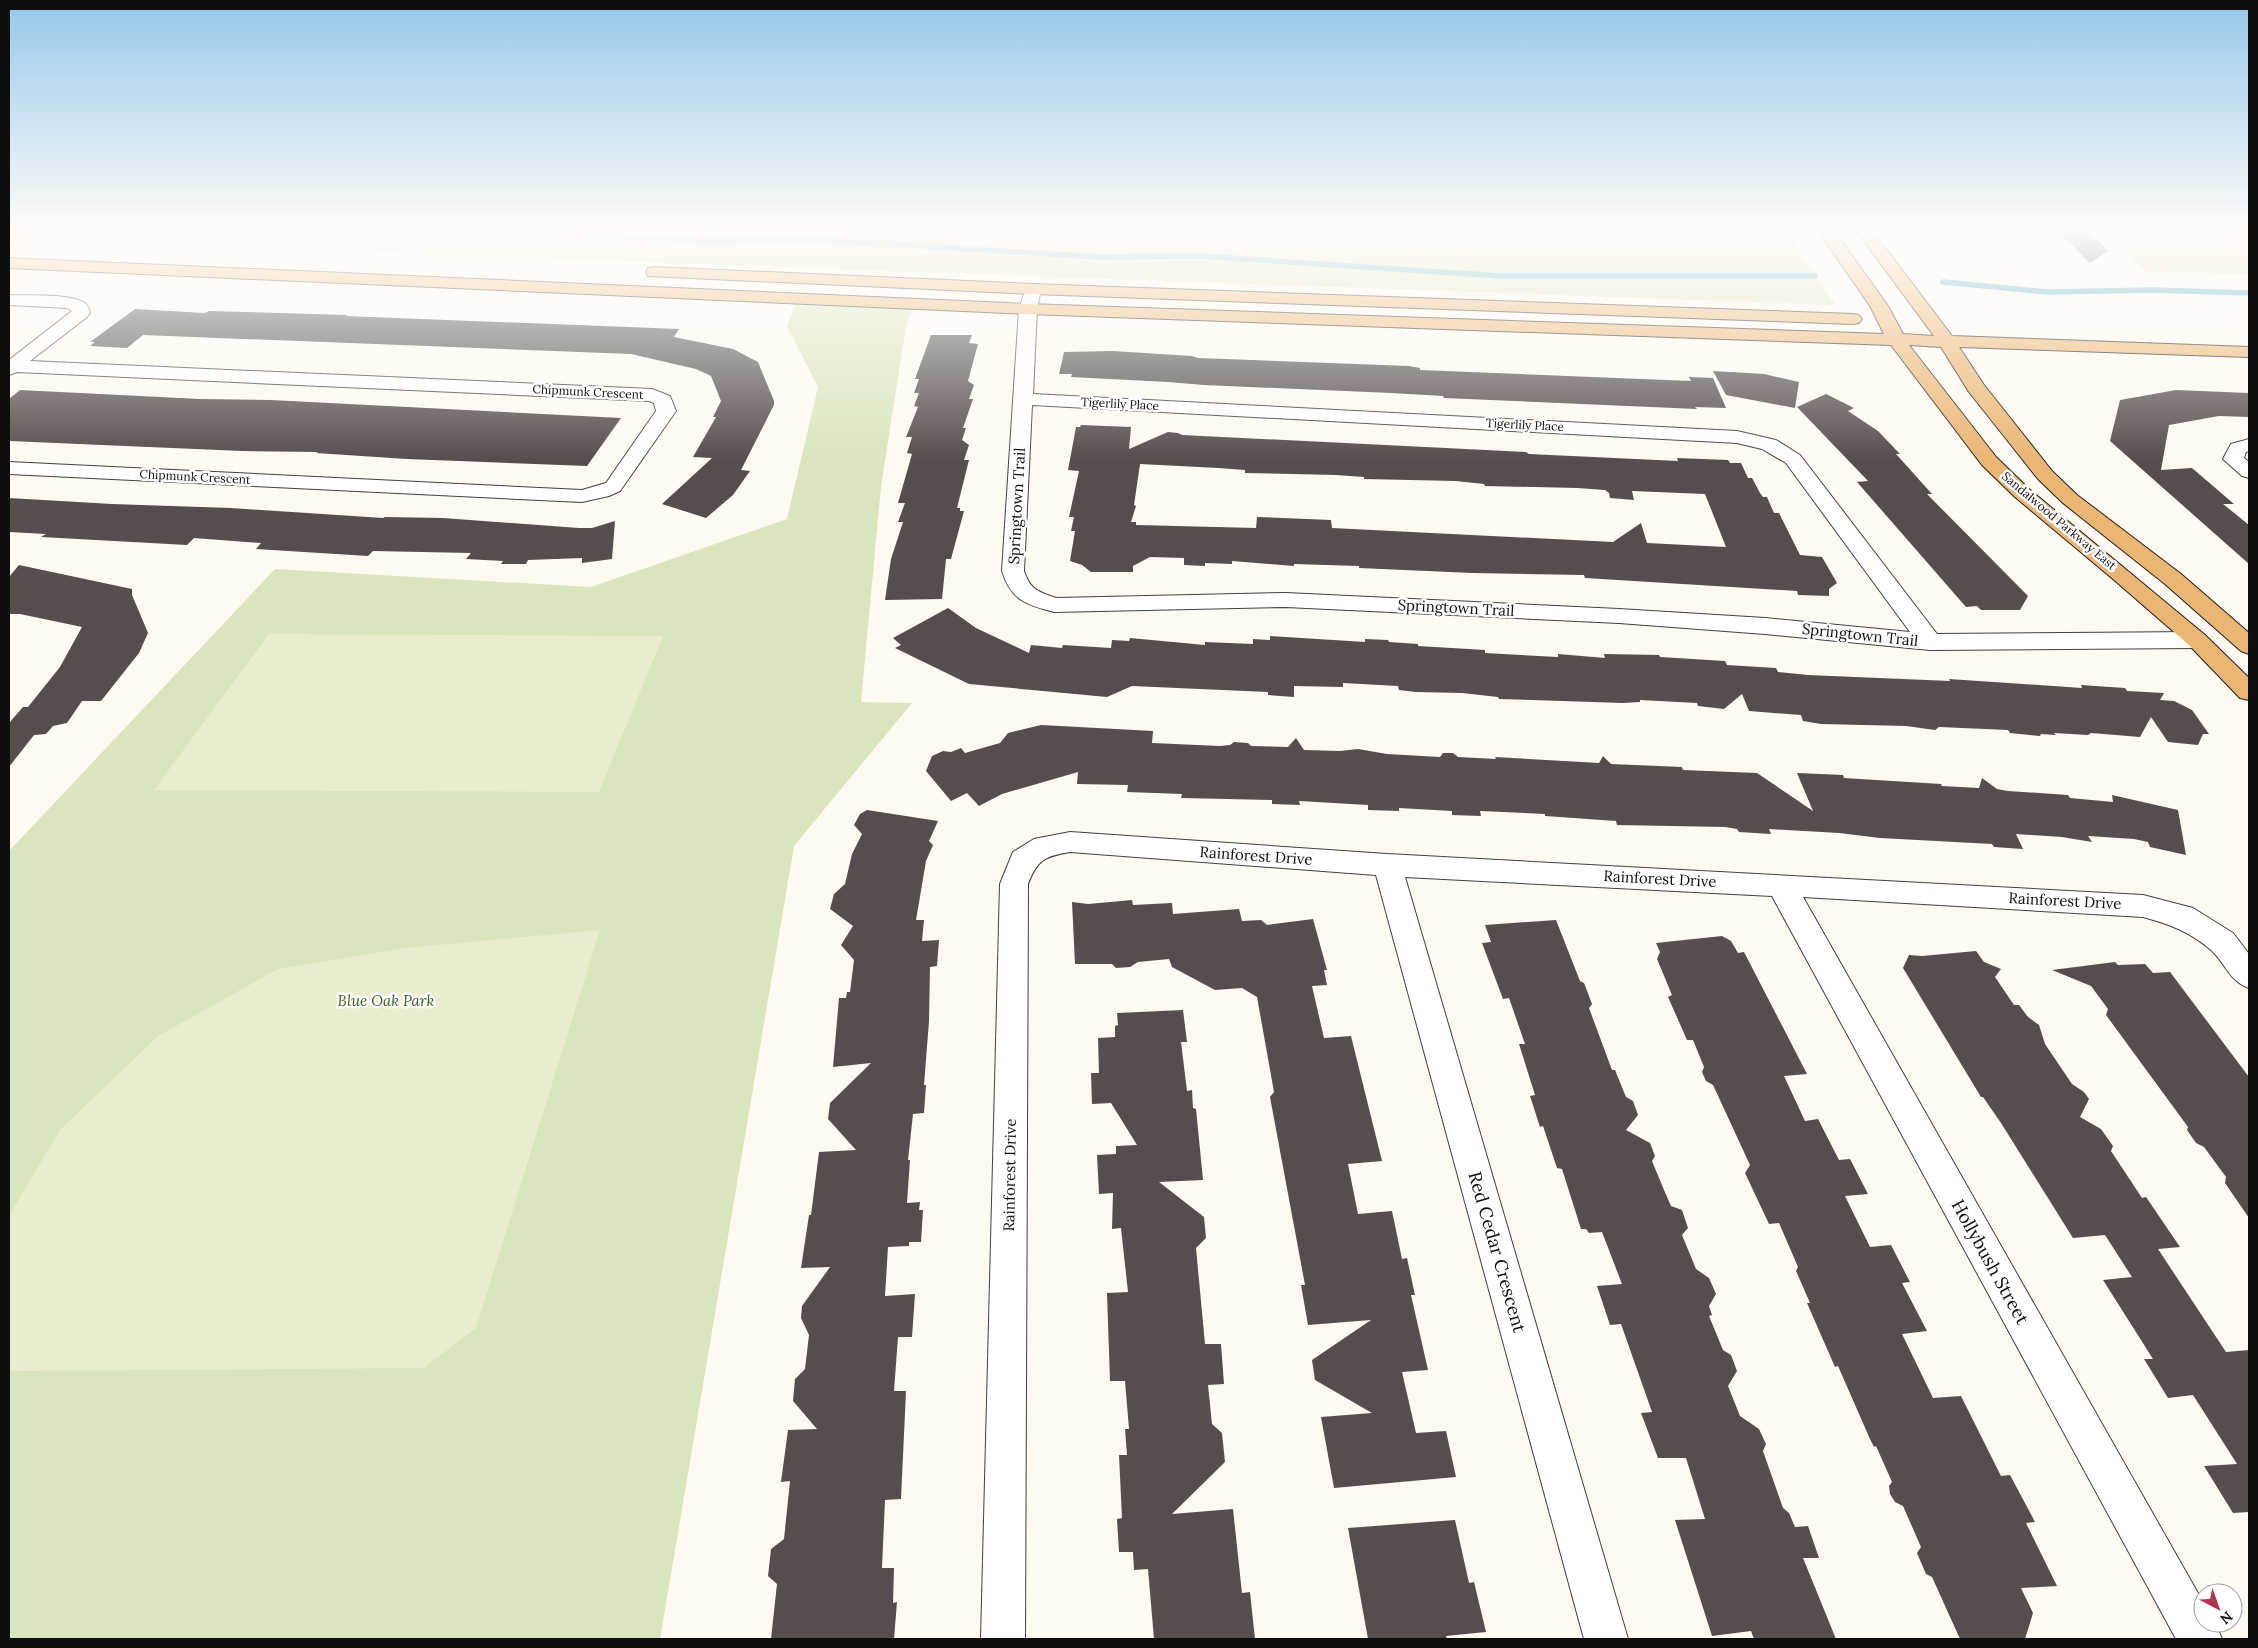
<svg xmlns="http://www.w3.org/2000/svg" width="2258" height="1648" font-family="Lora,serif">
  <style>
    .green { fill: #dae5bd }
    .pitch { fill: #e9edce }
    .lines { fill: none; stroke-linecap: round; stroke-linejoin: round }
    .stream { stroke: #49a8c0; stroke-width: 5.5 }
    .building { fill: #564e4c; fill-rule: evenodd }
    .minor-casing { stroke: #414141; stroke-width: 2 }
    .major-casing { stroke: #1f1f1f; stroke-width: 2 }
    .minor { fill: #fff; fill-rule: evenodd }
    .major { fill: #ebb674; fill-rule: evenodd }
    .labels { text-anchor: middle; stroke-width: 5; stroke-linejoin: round; paint-order: stroke }
    .far-street-label { font-size: 12px; fill: #0e0e0e; stroke: #fff }
    .street-label { font-size: 15px; fill: #0e0e0e; stroke: #fff }
    .park-label { font-size: 15px; font-style: italic; fill: #3d6025; stroke: #fff }
    .near-street-label { font-size: 18px; fill: #0e0e0e; stroke: #fff }
  </style>
  <rect width="100%" height="100%" fill="#fef9f1"/>
  <g class="green">
    <polygon points="9,229 1786,229 1835,305 9,239"/>
    <polygon points="2105,229 2249,229 2249,274 2145,271"/>
    <polygon points="796,303 913,309 906,326 881,486 861,702 912,703 794,846 660,1639 9,1639 9,851 275,569 591,587 787,519 818,387 787,326"/>
  </g>
  <g class="pitch">
    <polygon points="269,634 663,636 599,792 154,790"/>
    <polygon points="600,930 476,1328 424,1368 9,1371 9,1216 60,1130 158,1036 278,969 406,948"/>
  </g>
  <g class="lines">
    <g class="stream">
      <polyline points="417,229 457,232 560,232 705,241 810,239 1099,257 1200,256 1501,276 1815,276"/>
      <polyline points="1943,282 2047,292 2153,290 2249,293"/>
    </g>
  </g>
  <g class="building">
    <polygon points="2056,229 2087,229 2108,251 2090,263"/>
    <polygon points="135,309 205,313 209,311 347,315 346,316 679,329 674,337 733,349 758,362 774,401 774,405 741,470 750,471 733,495 706,518 662,504 712,458 693,457 716,417 713,417 721,401 711,376 696,369 631,354 143,335 127,348 90,346 95,342 90,342"/>
    <polygon points="931,335 972,335 969,343 978,344 968,381 974,385 969,399 973,399 963,428 966,428 962,440 969,445 964,460 969,460 957,508 960,508 960,511 964,511 951,559 946,559 942,599 885,600 891,559 903,522 898,522 905,503 898,503 912,454 907,453 912,437 906,437 918,407 914,406 919,393 914,393 919,379 915,379"/>
    <polygon points="1113,351 1192,356 1198,358 1409,366 1420,368 1420,370 1691,381 1689,377 1713,378 1726,408 1695,407 1697,409 1444,398 1443,396 1391,393 1204,385 1168,382 1071,377 1072,374 1059,374 1064,352"/>
    <polygon points="1713,371 1764,374 1799,382 1795,408 1726,395"/>
    <polygon points="20,390 200,399 271,400 621,418 587,466 407,459 316,453 318,452 242,451 9,441 9,399"/>
    <polygon points="2176,390 2249,393 2249,417 2219,416 2169,425 2161,470 2192,468 2234,504 2223,504 2249,525 2249,564 2110,441 2120,400"/>
    <polygon points="1826,394 1854,408 1848,411 1878,431 1900,454 1896,454 1932,494 1927,494 2028,596 2020,610 1981,610 1977,606 1966,607 1857,482 1868,481 1797,407"/>
    <path d="M1081 425 1131 427 1129 449 1168 432 1178 433 1182 435 1526 452 1529 454 1678 461 1677 458 1728 460 1730 463H1741L1748 478H1752L1760 493 1763 497H1767L1774 513H1779L1800 555 1822 557 1837 583 1829 589V596L1798 595 1797 591 1585 578 1584 575 1472 573 1359 568V566L1294 564V566L1232 561V564L1205 563V566L1184 565V558L1150 557 1133 566V572H1091L1082 565 1070 561 1075 531H1071L1074 517H1069L1079 471 1068 470 1076 427H1080ZM1140 464 1218 468 1245 470V473L1336 475 1364 477V479L1456 481 1484 484 1485 486 1577 488 1605 490 1609 493 1610 498 1634 500 1632 491 1705 494 1726 547 1647 543 1641 523 1613 542 1332 528 1331 520 1257 517 1256 528 1136 525V522H1131L1136 506 1134 505Z"/>
    <polygon points="9,498 112,504 231,508 383,518 385,517 443,518 579,528 592,528 615,521 612,559 582,563 582,558 528,560 526,564 501,564 503,561 466,559 471,553 373,551 368,556 256,549 261,543 194,538 187,545 41,537 46,534 9,532"/>
    <polygon points="19,565 132,589 132,595 148,633 139,653 101,701 82,701 67,723 53,726 46,734 34,735 9,767 9,723 23,707 28,707 60,667 82,627 20,614 9,614 9,577"/>
    <polygon points="948,608 976,628 1029,653 1031,645 1062,648 1063,645 1111,648 1112,640 1129,641 1130,638 1205,645 1205,642 1253,644 1253,639 1270,640 1270,636 1365,642 1365,639 1388,640 1389,642 1418,644 1418,646 1485,650 1485,653 1558,657 1558,654 1605,658 1604,654 1659,655 1660,657 1725,661 1727,665 1776,668 1778,672 1808,675 1950,681 1949,679 2082,688 2081,685 2125,688 2127,691 2164,693 2160,700 2174,701 2192,710 2209,734 2203,734 2198,745 2168,742 2151,717 2140,737 2091,733 2088,735 2054,733 2056,735 2041,734 2040,736 2010,733 2008,730 1939,727 1935,730 1906,726 1821,724 1803,721 1801,715 1749,711 1742,694 1724,709 1698,706 1697,703 1640,700 1640,702 1623,703 1499,699 1498,697 1462,693 1416,692 1399,690 1398,686 1343,683 1343,687 1294,686 1294,697 1268,695 1268,692 1132,686 1107,697 969,684 895,648 901,645 893,638"/>
    <polygon points="1041,725 1153,731 1152,743 1220,746 1230,745 1234,742 1248,743 1251,746 1288,747 1296,738 1304,750 1340,751 1358,749 1387,754 1440,757 1443,753 1453,753 1458,757 1496,759 1495,757 1599,763 1603,756 1611,764 1682,767 1683,770 1757,773 1813,811 1797,773 1843,775 1844,778 1941,784 1942,786 1979,788 1982,778 1997,789 2008,791 2068,795 2070,798 2113,802 2112,795 2178,810 2186,855 2150,847 2148,842 2134,839 2088,836 2092,842 2062,837 2016,834 2023,849 1994,847 1992,844 1880,838 1839,833 1769,829 1771,834 1739,832 1737,829 1725,827 1617,825 1616,821 1545,816 1545,814 1480,811 1481,816 1452,815 1452,811 1399,808 1399,811 1368,810 1368,805 1299,801 1300,805 1272,804 1272,800 1181,798 1182,794 1127,792 1128,785 1077,784 1078,772 1002,794 979,806 967,793 951,801 926,771 932,756 943,751 951,752 961,748 965,753 1000,743 1008,733"/>
    <polygon points="867,810 938,821 929,841 933,845 926,861 916,920 924,920 922,941 939,940 937,966 930,967 929,1021 924,1085 926,1085 924,1113 913,1114 908,1160 910,1160 907,1203 920,1202 919,1210 923,1210 921,1242 909,1242 909,1246 888,1247 885,1296 915,1294 912,1337 898,1337 894,1391 906,1391 901,1499 885,1500 882,1568 894,1568 893,1603 897,1602 894,1639 771,1639 777,1584 768,1576 771,1549 784,1539 790,1481 781,1482 788,1430 817,1429 793,1401 795,1379 805,1369 809,1335 801,1318 802,1306 830,1267 801,1268 809,1215 811,1215 819,1152 856,1150 828,1119 830,1103 871,1063 833,1067 839,998 846,998 847,992 850,992 854,960 841,945 853,926 830,909 834,894 845,884 852,854 862,834 854,825 860,814"/>
    <polygon points="1132,900 1133,905 1172,903 1173,914 1239,909 1242,921 1261,920 1267,925 1313,919 1327,970 1324,970 1327,985 1312,986 1324,1038 1351,1036 1382,1161 1348,1164 1358,1214 1392,1211 1402,1259 1407,1258 1415,1295 1411,1295 1428,1370 1402,1372 1416,1433 1446,1431 1456,1477 1334,1488 1321,1417 1372,1413 1315,1380 1312,1360 1371,1320 1308,1325 1301,1285 1305,1285 1270,1097 1274,1092 1257,997 1242,988 1215,990 1172,967 1169,959 1138,962 1130,967 1116,968 1112,964 1075,964 1072,902 1088,904"/>
    <polygon points="1556,920 1580,981 1584,983 1592,1004 1589,1008 1612,1070 1615,1070 1626,1097 1633,1101 1638,1115 1626,1130 1650,1143 1655,1156 1652,1161 1664,1190 1671,1206 1682,1210 1688,1228 1682,1235 1696,1269 1709,1278 1716,1294 1709,1306 1712,1315 1709,1316 1723,1350 1731,1355 1737,1371 1728,1386 1740,1416 1759,1429 1766,1444 1763,1451 1783,1508 1789,1513 1795,1527 1808,1526 1819,1558 1803,1558 1836,1639 1754,1639 1751,1631 1712,1636 1675,1520 1705,1519 1686,1458 1658,1458 1641,1413 1652,1412 1621,1324 1610,1325 1597,1286 1622,1284 1602,1232 1589,1233 1586,1229 1581,1229 1562,1169 1557,1168 1543,1126 1540,1127 1530,1096 1535,1095 1519,1044 1525,1044 1509,998 1503,999 1482,943 1491,942 1485,925"/>
    <polygon points="1722,936 1731,941 1738,953 1744,952 1807,1074 1784,1076 1805,1121 1818,1119 1839,1160 1850,1159 1868,1194 1845,1196 1870,1247 1891,1245 1910,1282 1902,1283 1927,1331 1902,1334 1933,1398 1961,1396 2001,1476 2010,1475 2035,1522 2026,1523 2057,1586 2021,1588 2033,1613 2025,1639 1960,1639 1932,1577 1926,1574 1917,1553 1921,1547 1903,1506 1895,1502 1890,1494 1889,1486 1892,1482 1876,1446 1874,1447 1870,1439 1838,1366 1835,1367 1807,1303 1810,1303 1796,1271 1798,1267 1779,1223 1769,1224 1745,1173 1750,1165 1713,1085 1706,1081 1702,1072 1704,1067 1693,1040 1687,1040 1668,997 1672,995 1657,959 1660,952 1656,943"/>
    <polygon points="1976,951 1984,962 2001,969 1995,977 2014,1005 2019,1005 2028,1017 2039,1025 2045,1044 2072,1084 2084,1092 2089,1099 2080,1117 2101,1129 2113,1146 2111,1151 2142,1198 2146,1197 2180,1247 2158,1249 2226,1352 2249,1350 2249,1512 2233,1513 2204,1466 2237,1464 2193,1395 2168,1398 2144,1359 2153,1359 2103,1280 2132,1277 2105,1235 2073,1238 2001,1123 1983,1097 1981,1097 1903,968 1909,955 1922,956"/>
    <polygon points="2115,962 2118,965 2145,964 2153,973 2170,972 2249,1077 2249,1218 2225,1183 2226,1177 2204,1147 2196,1143 2187,1130 2188,1127 2106,1015 2108,1009 2091,986 2052,970"/>
    <polygon points="1183,1010 1187,1042 1181,1042 1187,1091 1192,1090 1193,1108 1196,1109 1203,1180 1159,1182 1204,1217 1206,1238 1196,1248 1205,1344 1221,1344 1224,1384 1208,1385 1212,1424 1222,1433 1225,1462 1172,1514 1233,1509 1242,1593 1250,1592 1255,1639 1154,1639 1148,1569 1134,1570 1133,1552 1119,1552 1117,1519 1122,1518 1119,1455 1127,1455 1125,1429 1129,1429 1125,1381 1110,1381 1107,1293 1128,1292 1121,1228 1112,1229 1113,1193 1099,1194 1097,1155 1116,1154 1116,1146 1137,1145 1111,1103 1092,1104 1091,1073 1099,1073 1098,1038 1115,1037 1115,1026 1118,1025 1117,1013"/>
    <polygon points="1455,1520 1469,1583 1474,1582 1486,1632 1446,1636 1447,1639 1368,1639 1348,1528"/>
  </g>
  <g class="lines">
    <defs>
      <g id="minor">
        <path d="M1033 284 1039 285 1041 289 1037 309 1033 394 1737 431 1776 440 1800 455 1937 634 2197 632 2205 635 2209 640 2205 645 2197 648 1930 650 1765 634 1619 623 1286 607 1054 612C1026 605 1011 600 1002 571L1019 309 1027 285ZM1032 405 1737 443 1762 449 1786 463 1910 632 1765 618 1619 609 1286 593 1056 598C1038 591 1031 591 1024 571Z"/>
        <path d="M9 295C29 296 68 293 85 303 88 305 89 309 90 313L87 317 30 361 652 389 670 396 676 411 620 491 609 496 582 502 9 474V462L582 490 606 483 656 411 654 403 649 401 17 372 9 375V360L72 311 67 308 9 305Z"/>
        <polygon points="2249,439 2249,451 2246,452 2244,458 2249,462 2249,478 2242,476 2223,459 2231,444"/>
        <path d="M1070 832 1387 854 2143 895 2193 908 2233 933 2249 954V988C2229 981 2226 964 2212 951 2191 932 2169 924 2143 917L1803 897 2203 1602V1623H2215L2222 1639H2176L1772 896 1405 877 1628 1639H1584L1376 875 1070 852C1045 856 1037 860 1028 884L1025 1639H981L1000 884 1013 852 1034 839Z"/>
      </g>
      <g id="major">
        <polygon points="1817,229 1833,229 1888,306 1903,334 1934,336 1855,229 1871,229 1952,336 2249,347 2249,357 1959,347 1984,385 2052,471 2077,495 2181,574 2249,633 2249,654 2241,651 2165,584 2063,503 2038,479 1969,392 1941,347 1909,345 1996,457 2029,489 2205,635 2249,678 2249,700 2240,698 2189,645 2113,579 2015,497 1982,465 1891,345 1028,314 9,268 9,258 1028,304 1884,334 1870,306"/>
        <polygon points="654,267 1033,284 1853,314 1859,315 1862,319 1859,323 1853,324 1033,294 648,276 646,272 648,268"/>
      </g>
    </defs>
    <use href="#minor" class="minor-casing"/>
    <use href="#major" class="major-casing"/>
    <use href="#minor" class="minor"/>
    <use href="#major" class="major"/>
  </g>
  <linearGradient id="sky" x2="0" y2="1"><stop stop-color="#95c8eb"/><stop offset="0.5" stop-color="#fffcf9"/><stop offset="1" stop-color="#fffcf9" stop-opacity="0"/></linearGradient>
  <rect width="2258" height="460" fill="url(#sky)"/>
  <g class="labels">
    <g class="far-street-label">
      <text transform="translate(588 392) rotate(3)" y="4">Chipmunk Crescent</text>
      <text transform="translate(1120 404) rotate(3)" y="4">Tigerlily Place</text>
      <text transform="translate(1525 425) rotate(3)" y="4">Tigerlily Place</text>
      <text transform="translate(195 477) rotate(3)" y="4">Chipmunk Crescent</text>
      <text transform="translate(2059 521) rotate(40)" y="4">Sandalwood Parkway East</text>
    </g>
    <g class="street-label">
      <text transform="translate(1017 506) rotate(-87)" y="5">Springtown Trail</text>
      <text transform="translate(1456 608) rotate(3)" y="5">Springtown Trail</text>
      <text transform="translate(1860 635) rotate(6)" y="5">Springtown Trail</text>
      <text transform="translate(1256 856) rotate(4)" y="5">Rainforest Drive</text>
      <text transform="translate(1660 879) rotate(3)" y="5">Rainforest Drive</text>
      <text transform="translate(2065 901) rotate(3)" y="5">Rainforest Drive</text>
      <text transform="translate(1010 1175) rotate(-89)" y="5">Rainforest Drive</text>
    </g>
    <g class="park-label">
      <text x="386" y="1006">Blue Oak Park</text>
    </g>
    <g class="near-street-label">
      <text transform="translate(1497 1252) rotate(74)" y="6">Red Cedar Crescent</text>
      <text transform="translate(1990 1262) rotate(61)" y="6">Hollybush Street</text>
    </g>
  </g>
  <rect width="2258" height="1648" fill="none" stroke="#0e0e0e" stroke-width="20"/>
  <g transform="translate(2218 1608) rotate(139)"><circle r="24" fill="#ffffff" stroke="#9f9f9f"/>
  <path d="M0-4L9 19L0 12L-9 19Z" fill="#b13452"/>
  <text y="-8" font-size="14" font-weight="bold" text-anchor="middle" fill="#0e0e0e">N</text>
  </g>
</svg>
